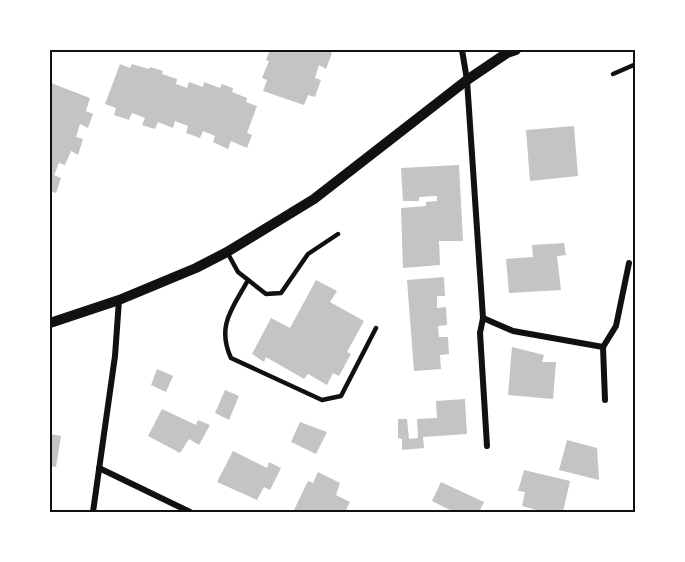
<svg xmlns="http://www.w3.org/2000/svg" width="685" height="562" font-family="Barlow,sans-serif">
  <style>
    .building { fill: #c4c4c4 }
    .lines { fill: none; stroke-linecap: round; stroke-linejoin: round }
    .service { stroke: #111; stroke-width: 4.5 }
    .minor { stroke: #111; stroke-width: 6 }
    .tertiary { stroke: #111; stroke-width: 10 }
    .neatline { fill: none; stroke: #111; stroke-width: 2 }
  </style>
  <rect width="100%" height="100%" fill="#fff"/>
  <g class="building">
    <polygon points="270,50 326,50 332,53 326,69 319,65 315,78 321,80 315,97 308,95 304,105 263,91 267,80 262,78 269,61 266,60"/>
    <polygon points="120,64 130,68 132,64 149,69 150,67 163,71 162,74 177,79 176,84 187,88 189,82 203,87 204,82 220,88 222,84 233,88 232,92 247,98 246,102 257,106 247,133 252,135 247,148 231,141 228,149 213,142 215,136 203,131 200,138 186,133 188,126 175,121 173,128 158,122 155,129 142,125 145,118 132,113 129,120 114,115 116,108 105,104"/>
    <polygon points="51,83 90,98 86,111 93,114 88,128 80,124 76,137 83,139 78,155 71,151 65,165 59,163 54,175 61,178 56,193 50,191"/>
    <polygon points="574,126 578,176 530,181 526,130"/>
    <polygon points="459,165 463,241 439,241 440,265 403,268 401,208 426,206 426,202 437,201 437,196 419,197 419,201 403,201 401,168"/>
    <polygon points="564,243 566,255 557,256 561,290 509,293 506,259 533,257 532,245"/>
    <polygon points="444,277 445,296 437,296 437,308 446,307 447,325 438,326 439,337 448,337 449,354 440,355 441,369 414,371 407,280"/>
    <polygon points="316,280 337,291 330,302 364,321 347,352 351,354 339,376 333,373 327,385 308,374 304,379 266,357 264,362 252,354 271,318 290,328"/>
    <polygon points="512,347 544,355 542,362 556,362 553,399 508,395"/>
    <polygon points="157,369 173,376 166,392 151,385"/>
    <polygon points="225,390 239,396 229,420 215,413"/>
    <polygon points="465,399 467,434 423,437 424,448 402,450 402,439 398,438 398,419 407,419 409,439 418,438 417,419 437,418 436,401"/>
    <polygon points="162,409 196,425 198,420 210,425 199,445 189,439 180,453 148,436"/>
    <polygon points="300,422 327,432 316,454 291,442"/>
    <polygon points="50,434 61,436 56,467 50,466"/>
    <polygon points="567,440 597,448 599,480 559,470"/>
    <polygon points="233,451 267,468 269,462 281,468 270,490 264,487 257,500 217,482"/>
    <polygon points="524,470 570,481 563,512 544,512 522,506 525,492 518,491"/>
    <polygon points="318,472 340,483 336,495 350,502 345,512 293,512 308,481 313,483"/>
    <polygon points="441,482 484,502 479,512 454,512 432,501"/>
  </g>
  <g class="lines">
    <g class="service">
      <polyline points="613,74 636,64"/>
      <polyline points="227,252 238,272 266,294 281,293 308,254 338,234"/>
      <path d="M248 280C233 308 216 325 231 358L322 400 341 396 376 328"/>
    </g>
    <g class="minor">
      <polyline points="462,50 467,80 483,318 513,331 603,347 616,326 629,263"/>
      <polyline points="483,318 480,333 487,446"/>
      <polyline points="603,347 605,400"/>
      <polyline points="99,468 190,512"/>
      <polyline points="93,512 115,356 119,300"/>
    </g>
    <polyline class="tertiary" points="50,323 119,300 196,268 227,252 314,199 467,80 507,53 516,50"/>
  </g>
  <rect width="685" height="562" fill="none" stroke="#ffffff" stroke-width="102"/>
  <rect x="51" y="51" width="583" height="460" class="neatline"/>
</svg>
